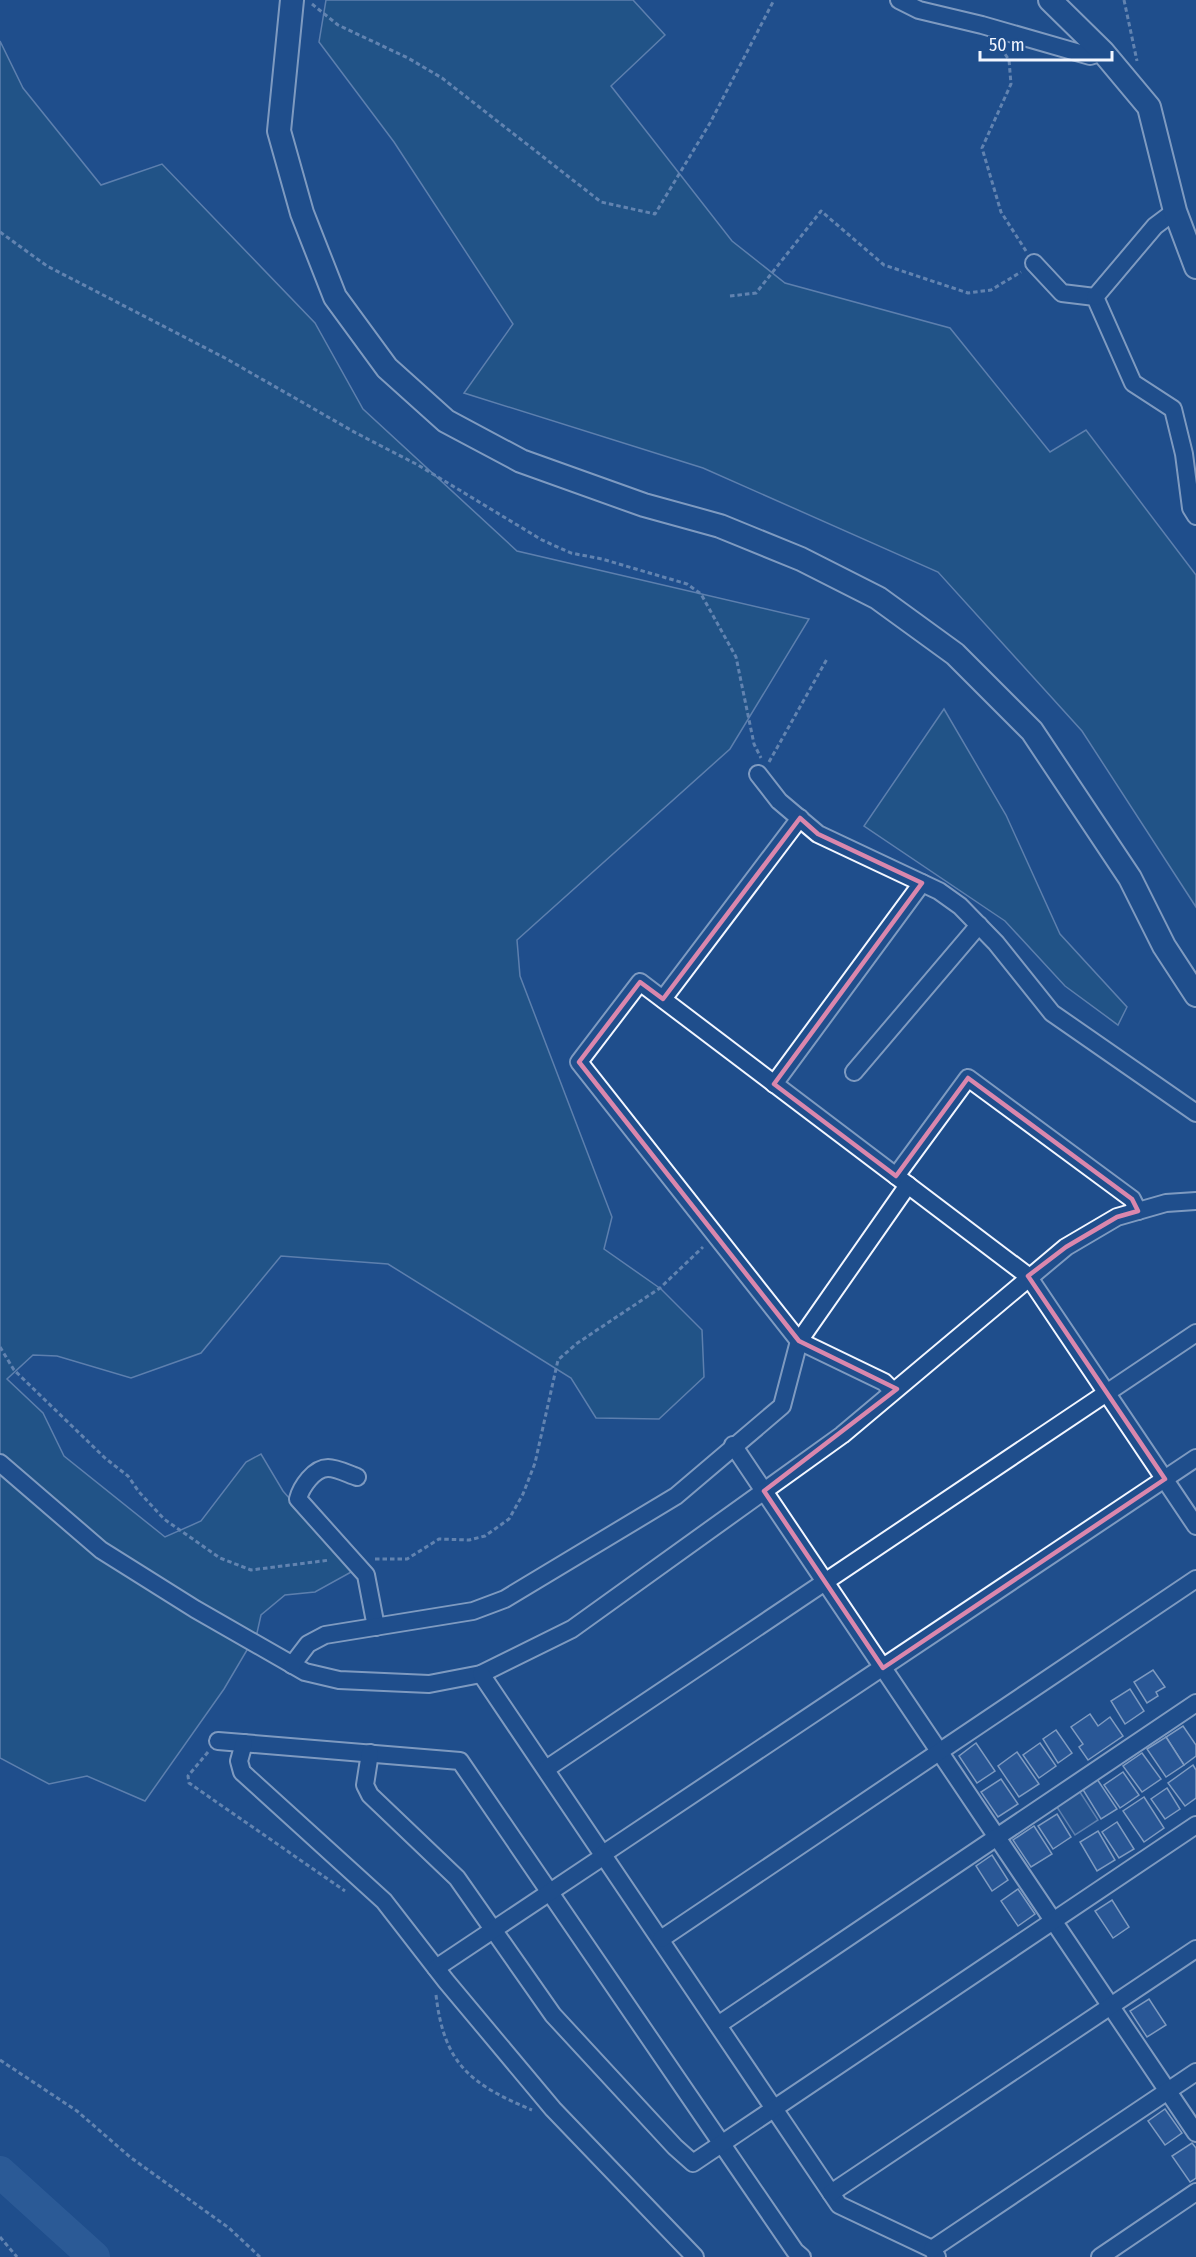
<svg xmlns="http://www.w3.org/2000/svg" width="1196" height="2257" font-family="'Fira Sans Condensed',sans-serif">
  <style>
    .green { fill: #245a82; stroke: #a8bbd7; stroke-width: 1.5 }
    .parking { fill: #305b95; stroke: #a8bbd7; stroke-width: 1.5 }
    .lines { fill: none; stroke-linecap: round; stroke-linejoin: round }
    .river { stroke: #3b69a3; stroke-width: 32 }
    .building { fill: #3563a3; stroke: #f2f6ff; stroke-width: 1.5 }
    .street-casing { stroke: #f2f6ff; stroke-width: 20 }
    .secondary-casing { stroke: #f2f6ff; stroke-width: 26 }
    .path { stroke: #b3c4dc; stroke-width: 3; stroke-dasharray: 4.5 3; stroke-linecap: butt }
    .street { stroke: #1f4e8c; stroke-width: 16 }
    .secondary { stroke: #1f4e8c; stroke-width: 22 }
    .marked { fill: none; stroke: #da87ad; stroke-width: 4.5; stroke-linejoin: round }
  </style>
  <rect width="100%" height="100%" fill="#1f4e8c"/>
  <g class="green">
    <polygon points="326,0 633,0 665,35 611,86 732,241 785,283 950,328 1050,452 1086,430 1196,575 1196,907 1082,731 938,572 703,468 464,393 513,324 394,142 319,42"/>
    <polygon points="0,41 23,88 101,185 162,164 315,323 363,409 517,551 809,619 730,749 517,940 520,976 612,1217 604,1249 661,1289 702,1330 704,1377 659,1419 596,1418 571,1378 388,1264 281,1256 201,1353 131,1378 57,1356 33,1355 7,1379 43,1413 64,1456 165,1537 201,1521 246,1462 261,1454 283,1491 353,1571 315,1592 285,1595 261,1615 257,1633 224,1689 145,1801 87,1776 49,1784 0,1758"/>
    <polygon points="944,709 1006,815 1060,934 1127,1007 1118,1025 1065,986 1005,921 864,826"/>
  </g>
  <polygon class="parking" points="1078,1789 1098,1820 1075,1835 1055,1804"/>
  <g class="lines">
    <polyline class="river" points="0,2172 94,2257"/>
  </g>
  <g class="building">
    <polygon points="1153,1670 1165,1687 1156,1692 1158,1696 1147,1703 1134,1682"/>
    <polygon points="1130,1689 1144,1711 1125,1724 1111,1701"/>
    <polygon points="1090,1714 1098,1726 1110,1717 1123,1736 1088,1760 1079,1747 1083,1744 1071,1727"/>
    <polygon points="1183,1726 1196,1745 1196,1756 1184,1765 1166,1737"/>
    <polygon points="1056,1730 1072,1753 1058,1763 1043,1739"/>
    <polygon points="1166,1737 1184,1765 1166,1777 1147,1749"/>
    <polygon points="976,1743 995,1771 977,1783 959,1756"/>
    <polygon points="1040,1743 1056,1766 1039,1778 1023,1755"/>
    <polygon points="1017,1752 1039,1784 1019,1797 998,1766"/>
    <polygon points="1142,1753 1161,1779 1142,1792 1123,1766"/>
    <polygon points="1193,1765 1196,1770 1196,1798 1185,1806 1168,1783"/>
    <polygon points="1123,1772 1139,1795 1120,1808 1104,1785"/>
    <polygon points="1001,1779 1018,1804 998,1817 981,1792"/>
    <polygon points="1097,1779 1117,1809 1101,1819 1082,1788"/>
    <polygon points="1167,1788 1180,1809 1165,1819 1151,1799"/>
    <polygon points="1144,1797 1164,1828 1144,1842 1123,1811"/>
    <polygon points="1057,1814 1071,1837 1053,1849 1038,1826"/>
    <polygon points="1117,1822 1134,1849 1119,1858 1102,1832"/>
    <polygon points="1034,1826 1052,1854 1031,1867 1013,1840"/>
    <polygon points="1098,1831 1115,1860 1097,1871 1080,1842"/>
    <polygon points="992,1855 1008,1880 992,1891 976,1866"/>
    <polygon points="1018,1889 1035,1914 1018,1926 1001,1901"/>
    <polygon points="1112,1900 1129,1927 1113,1938 1095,1911"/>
    <polygon points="1149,1999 1166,2025 1147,2037 1130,2011"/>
    <polygon points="1165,2109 1182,2133 1165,2145 1148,2121"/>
    <polygon points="1192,2143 1196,2148 1196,2178 1190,2182 1172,2156"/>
  </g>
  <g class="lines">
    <defs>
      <g id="street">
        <polyline points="899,0 919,10 982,25 1090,56 1103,52"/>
        <polyline points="1034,263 1062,293 1095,297 1133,383 1173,409 1184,454 1191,508 1196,516"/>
        <polyline points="1095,297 1155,226 1175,211"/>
        <polyline points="758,774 779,801 818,834 939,891 960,906 996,943 1052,1013 1196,1113"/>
        <polyline points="663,999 800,818"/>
        <polyline points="854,1072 979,925"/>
        <polyline points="774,1084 922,883"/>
        <polyline points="896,1176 968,1078 1132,1199 1138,1211"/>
        <polyline points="893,1391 884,1382 799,1341 579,1062 640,982 1028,1276 1196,1526"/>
        <polyline points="733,1445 1196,2133"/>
        <polyline points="0,1463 101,1550 195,1609 305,1672 339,1680 429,1684 481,1674 572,1629 842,1435 1066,1247 1117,1217 1166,1203 1196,1201"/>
        <path d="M357 1477C348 1474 337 1468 328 1468 314 1468 301 1487 298 1499L366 1575 376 1627"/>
        <polyline points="292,1665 308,1644 325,1635 473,1611 505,1599 676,1496 782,1406 799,1341 908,1185"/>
        <polyline points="481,1674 839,2205 932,2249 937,2257"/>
        <polyline points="218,1741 460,1761 795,2251 802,2257"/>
        <polyline points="244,1743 239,1761 242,1772 384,1901 446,1981 553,2109 695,2257"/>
        <polyline points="370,1753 365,1785 370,1795 457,1878 553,2015 675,2147 693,2163 1196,1825"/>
        <polyline points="546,1769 1196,1333"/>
        <polyline points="603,1854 1196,1458"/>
        <polyline points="661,1939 1196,1579"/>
        <polyline points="436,1968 604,1856"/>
        <polyline points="718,2025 1196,1703"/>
        <polyline points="831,2193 1196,1949"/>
        <polyline points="932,2249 1196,2072"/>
        <polyline points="1100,2257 1196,2192"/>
      </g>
      <g id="secondary">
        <polyline points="292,0 279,131 302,213 335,297 387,368 446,421 521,461 644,505 720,526 801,559 878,598 955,654 1032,731 1130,878 1164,946 1196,995"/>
        <polyline points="1050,0 1103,52 1149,107 1175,211 1196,267"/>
      </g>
    </defs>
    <use href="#street" class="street-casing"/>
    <use href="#secondary" class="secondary-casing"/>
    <g class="path">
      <polyline points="1124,0 1137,61"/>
      <polyline points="312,4 338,25 408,58 442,78 601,202 655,214 710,123 774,0"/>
      <polyline points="1001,48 1009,60 1011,84 982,148 1001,212 1026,251"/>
      <polyline points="0,232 47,266 225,358 356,433 418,465 542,540 571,553 602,559 687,584 701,594 736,657 754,744 761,758"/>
      <polyline points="730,296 756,293 821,211 884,265 968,293 991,290 1021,272"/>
      <polyline points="769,762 827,659"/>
      <polyline points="0,1347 14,1370 105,1458 128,1476 139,1492 164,1519 220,1558 251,1570 330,1560"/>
      <polyline points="375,1559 407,1559 439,1539 469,1540 485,1536 509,1519 523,1494 535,1463 558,1360 576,1344 660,1288 703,1247"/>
      <polyline points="208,1752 188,1776 189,1783 345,1891"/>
      <path d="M436 1995C444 2064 470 2084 532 2110"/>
      <polyline points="0,2060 77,2111 130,2157 229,2228 260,2257"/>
      <polyline points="0,2237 17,2257"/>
    </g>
    <use href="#street" class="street"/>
    <use href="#secondary" class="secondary"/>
  </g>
  <path d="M0 0H1196V2257H0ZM800 818 818 834 922 883 774 1084 896 1176 968 1078 1132 1199 1138 1211 1117 1217 1066 1247 1028 1276 1165 1479 883 1668 764 1491 897 1389 799 1341 579 1062 640 982 663 999Z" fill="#1f4e8c" fill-opacity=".55" fill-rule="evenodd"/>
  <path class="marked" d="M800 818 818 834 922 883 774 1084 896 1176 968 1078 1132 1199 1138 1211 1117 1217 1066 1247 1028 1276 1165 1479 883 1668 764 1491 897 1389 799 1341 579 1062 640 982 663 999Z"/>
  <path d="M980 51v9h132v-9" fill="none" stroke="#f2f6ff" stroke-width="3"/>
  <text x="989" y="51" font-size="18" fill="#f2f6ff" stroke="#1f4e8c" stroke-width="4.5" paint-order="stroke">50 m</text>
</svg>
